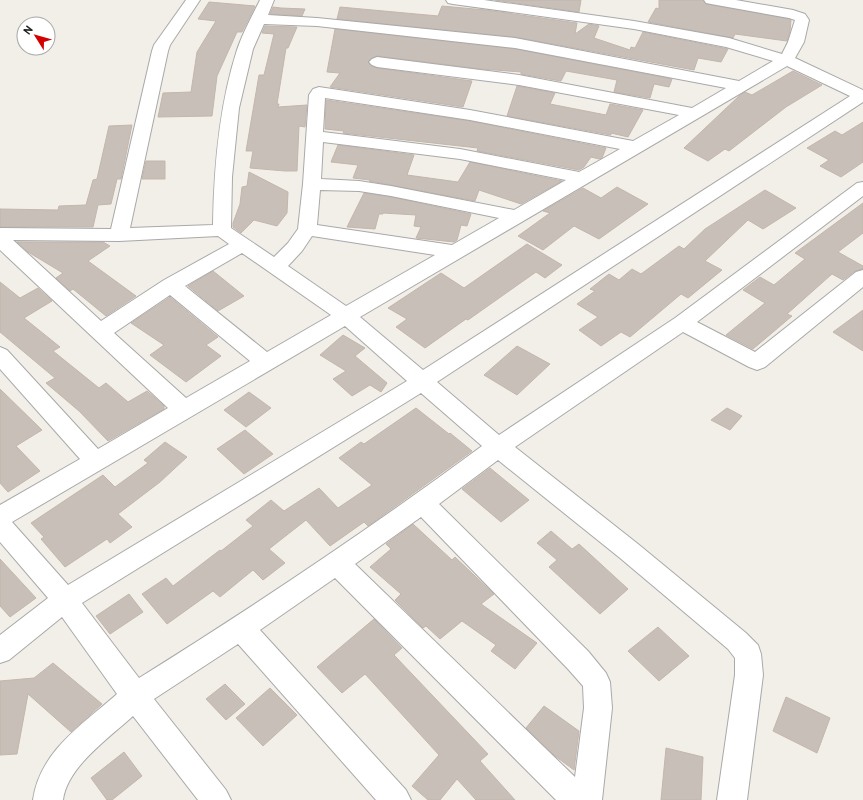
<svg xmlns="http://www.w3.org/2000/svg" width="863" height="800" font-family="Overpass,sans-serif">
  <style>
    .building { fill: #c7bfb8; stroke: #c4b6ab }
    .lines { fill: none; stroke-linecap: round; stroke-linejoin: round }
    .street-casing { stroke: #a9a9a9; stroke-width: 2 }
    .street { fill: #fff; fill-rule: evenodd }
  </style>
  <rect width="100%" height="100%" fill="#f2efe9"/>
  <g class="building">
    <polygon points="495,0 581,0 579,12"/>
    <polygon points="659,0 703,0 706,4 789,19 791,20 790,31 787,41 735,34 733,38 648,22 656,8 659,9"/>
    <polygon points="209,2 255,6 242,32 237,32 217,76 212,116 158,117 163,93 191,92 197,52 216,21 198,19"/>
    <polygon points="442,6 485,10 577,23 575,34 589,24 599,26 594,38 630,50 631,47 635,48 643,32 728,49 721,62 698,58 694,70 515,37 337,19 340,7 438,16"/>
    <polygon points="273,7 281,8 305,9 302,16 270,14"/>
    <polygon points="265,26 297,27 288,48 286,48 277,104 279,104 278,107 307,105 305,127 299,126 297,171 285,171 250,168 253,151 246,151 259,75 264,75 274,34 262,33"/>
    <polygon points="335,29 515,49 672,79 669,87 654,84 650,98 614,92 617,80 566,71 561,81 521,74 521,72 482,69 377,56 368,61 371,66 377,68 472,81 463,107 330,87 340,73 327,72"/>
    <polygon points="793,71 822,85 786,107 729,151 725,149 708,161 684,148 739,96 745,92 752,95"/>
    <polygon points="517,86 555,93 550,104 606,115 610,104 643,110 628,137 611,133 611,135 507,116"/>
    <polygon points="326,100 470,121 606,148 602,158 599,159 591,157 584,167 579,170 477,151 478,148 343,133 344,131 325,129"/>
    <polygon points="863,122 863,162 841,177 820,166 829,160 807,148 835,131 842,135"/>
    <polygon points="132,125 121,179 117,179 111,204 98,205 93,227 0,227 0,209 58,210 59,206 86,205 93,180 97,179 109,126"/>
    <polygon points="338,145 414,155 407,175 458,182 470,162 562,181 521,204 479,190 475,201 369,181 370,180 353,178 358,165 331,162"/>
    <polygon points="146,161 165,161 165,179 142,179"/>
    <polygon points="249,172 288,192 287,213 277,226 254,220 241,233 233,227 233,223 240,204 242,187 247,186"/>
    <polygon points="617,187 648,204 599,239 574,226 543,250 518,236 550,213 543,211 583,188 601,198"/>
    <polygon points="765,190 796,208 763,229 748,220 705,261 722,270 688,298 681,294 630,337 621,332 601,346 579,330 598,317 577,304 595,291 590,289 609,274 619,280 632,269 641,274 679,246 684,249 705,229"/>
    <polygon points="364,193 391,197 471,214 467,226 461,225 457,240 454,242 416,238 421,227 414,226 416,215 383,213 383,214 379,214 375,229 347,227"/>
    <polygon points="863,203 863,233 838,252 863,266 863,269 855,271 843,280 832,274 787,314 792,316 753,349 726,335 765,303 743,290 760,277 774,285 805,259 795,253"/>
    <polygon points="17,242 103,242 110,246 88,261 136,296 106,316 73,289 70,291 56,278 63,273 28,252"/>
    <polygon points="527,244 562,265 545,278 536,272 468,320 466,319 425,348 396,327 407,319 388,308 441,273 464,288"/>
    <polygon points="213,271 244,296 218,311 188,286"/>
    <polygon points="0,282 20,298 38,288 52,301 24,318 60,347 53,351 99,388 106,383 128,402 147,391 164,406 164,409 108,441 79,411 46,383 55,378 0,332"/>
    <polygon points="170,297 218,337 206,345 221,356 186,382 150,355 164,345 131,323"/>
    <polygon points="863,310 863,351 833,332"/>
    <polygon points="343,335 365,348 355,356 387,383 381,392 370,385 352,396 333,379 346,371 320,355"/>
    <polygon points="517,346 550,364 517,395 484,375"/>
    <polygon points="0,389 42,430 16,446 40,471 8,492 0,483"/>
    <polygon points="249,392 271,408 246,427 224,410"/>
    <polygon points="416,408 449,434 450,433 472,451 368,526 364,522 330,546 306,520 269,549 285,563 263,580 253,570 220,597 213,591 167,624 142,594 166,578 173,586 220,550 221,551 253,526 246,520 271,500 284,511 319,488 338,508 372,485 339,458 361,442 364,444"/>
    <polygon points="727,408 742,416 730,430 711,420"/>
    <polygon points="245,430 273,454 244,474 217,449"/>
    <polygon points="165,442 187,457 160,482 118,514 132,527 110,543 107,539 65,567 41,539 44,537 31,523 103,475 115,487 148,463 144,460"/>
    <polygon points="490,468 529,500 501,522 462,489"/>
    <polygon points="413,524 452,560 455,557 494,594 481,604 537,643 515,669 491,651 496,645 462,621 440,639 426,626 423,628 395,600 401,594 370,567 391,549 386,544"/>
    <polygon points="551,531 572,549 579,544 628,589 600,614 549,567 557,560 537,543"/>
    <polygon points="0,559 36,598 10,617 0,606"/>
    <polygon points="129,594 143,612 110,634 96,616"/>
    <polygon points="374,619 402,648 394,655 488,754 480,761 515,800 476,800 457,779 440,800 428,800 412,786 439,755 365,674 342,693 317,667"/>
    <polygon points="658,627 689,656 659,681 628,651"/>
    <polygon points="53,663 102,704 71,732 28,694 17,754 0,755 0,681 34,678"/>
    <polygon points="225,684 245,704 226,720 206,699"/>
    <polygon points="270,688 297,715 263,746 236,718"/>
    <polygon points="786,697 830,718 817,753 773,731"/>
    <polygon points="544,706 579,731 574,770 555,756 526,728"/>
    <polygon points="666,748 703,757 701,800 661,800"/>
    <polygon points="124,752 142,776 112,800 107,800 91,778"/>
  </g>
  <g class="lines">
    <defs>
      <path id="street" d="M186 0H200L170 45 168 51 130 228 213 225C214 166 219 106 237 50 243 32 252 16 260 0H274L268 15 317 18 515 38 739 81 773 61 726 47 634 29 453 4 448 3 446 0H484L634 21 729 38 782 54 788 42 795 20 789 18 711 4 706 3 704 0H736L793 10 805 14 809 20 804 42 795 58 863 90V102L437 382 499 435 675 318 857 183 863 182V196L697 322 755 352 856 272 863 270V287L765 367 757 370 749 367 683 332 515 447 638 544 746 633 758 645 761 654 763 675 747 800H717L735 675V658L728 649 620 558 498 460 439 504 588 651 606 673 610 682 612 708 602 800H556L335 578 260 630 406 790 411 800H376L238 644 154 699 226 790 231 800H198L133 716C109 738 67 767 63 800H33C40 751 82 725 117 694L62 617 9 660 0 663V635L48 598 0 542V505L80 459 0 369V347L7 350 98 449 168 408 0 250V228L111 229 152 51 154 45ZM264 24 317 26 515 48 726 88 692 108 519 75 377 57 372 59 369 62 372 65 377 67 519 85 679 115 633 141 470 110 319 87 313 89 309 95 303 184 298 229 288 243 274 257 231 228 232 177 239 108 253 49ZM787 66 850 96 423 370 360 317ZM325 98 470 120 620 149 579 172 460 149 323 132ZM323 142 460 159 566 180 514 210 391 186 359 181 321 179ZM320 190 359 191 391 196 499 218 452 245 317 225ZM218 236 229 244 164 280 101 321 13 240 119 241ZM312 236 435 255 346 306 288 266 302 251ZM242 253 331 315 267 352 185 286ZM170 295 250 361 186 398 114 333ZM345 326 407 381 68 585 12 522ZM421 393 482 446C371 528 256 605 139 678L82 603ZM421 517 568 669 583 686 584 708 575 777 355 564Z"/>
    </defs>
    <use href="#street" class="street-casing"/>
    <use href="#street" class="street"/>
  </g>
  <g transform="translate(36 36) rotate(307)"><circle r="19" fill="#ffffff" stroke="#a7a7a7"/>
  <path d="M0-3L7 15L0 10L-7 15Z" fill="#d40000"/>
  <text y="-6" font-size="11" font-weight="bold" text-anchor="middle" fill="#222222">N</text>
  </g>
</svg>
